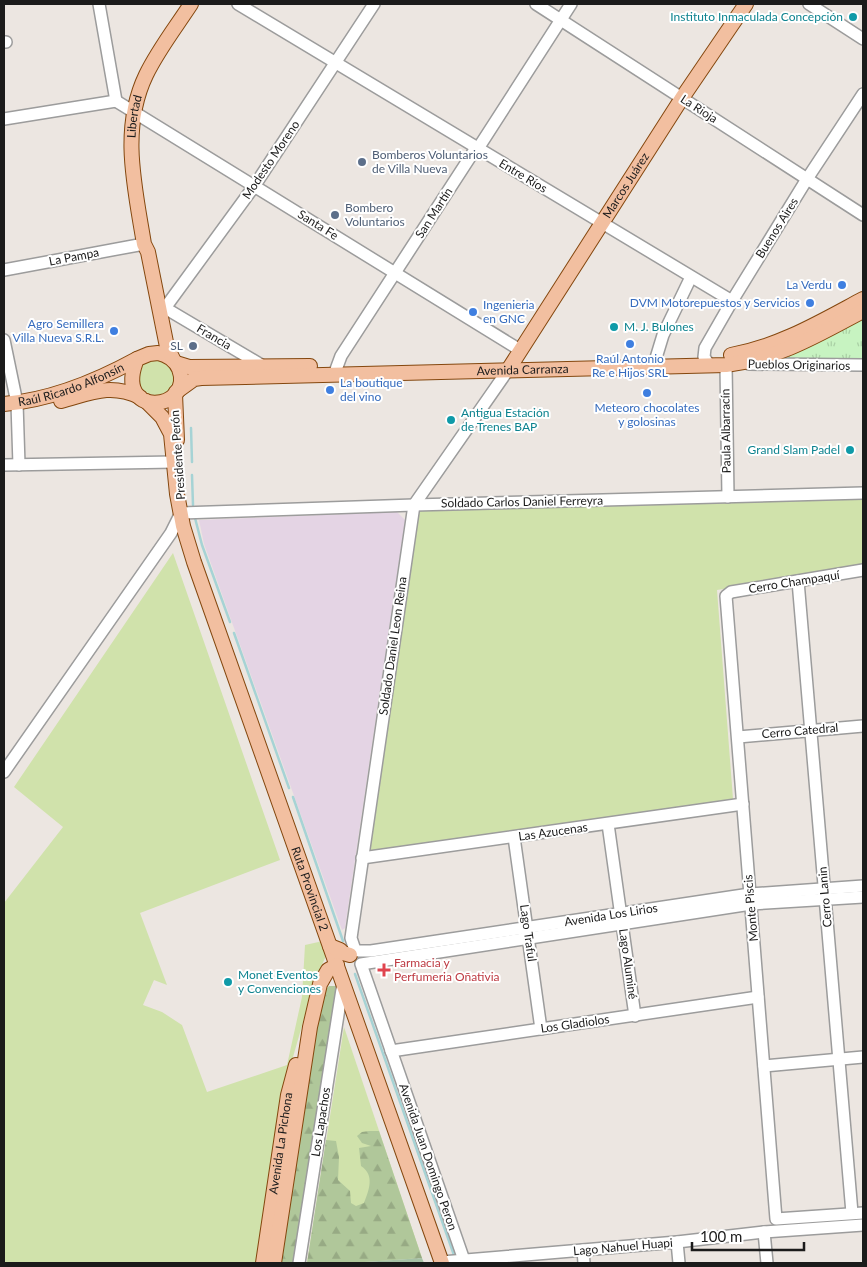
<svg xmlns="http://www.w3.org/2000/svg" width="867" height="1267" font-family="Lato,sans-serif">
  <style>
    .industrial { fill: #e4d4e4 }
    .grass { fill: #d0e2ab }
    .forest { fill: url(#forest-firs) }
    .cemetery { fill: url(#cemetery-stones) }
    .park { fill: url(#park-tufts) }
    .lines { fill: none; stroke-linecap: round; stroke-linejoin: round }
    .stream { stroke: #a6d3d5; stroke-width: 2.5 }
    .minor-casing { stroke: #9c9c9c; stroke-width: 14 }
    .major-casing { stroke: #84470e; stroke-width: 16 }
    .minor { stroke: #fff; stroke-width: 11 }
    .major { stroke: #f2bfa0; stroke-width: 14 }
    .culture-dot { fill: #0f9aa8; stroke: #fff; stroke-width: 2 }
    .service-dot { fill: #5c6f8a; stroke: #fff; stroke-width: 2 }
    .shop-dot { fill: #3f7fe0; stroke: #fff; stroke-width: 2 }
    .health-dot { fill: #e0444e; stroke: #fff; stroke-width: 2 }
    .labels { text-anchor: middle; stroke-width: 4; stroke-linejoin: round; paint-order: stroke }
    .culture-label { font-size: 12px; fill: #0d838f; stroke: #fff; text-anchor: start }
    .street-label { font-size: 12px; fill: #1b1b1b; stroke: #fff }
    .service-label { font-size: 12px; fill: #4e5e75; stroke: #fff; text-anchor: start }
    .shop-label { font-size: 12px; fill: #366cbe; stroke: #fff; text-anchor: end }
    .health-label { font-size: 12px; fill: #be3a42; stroke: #fff; text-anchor: start }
  </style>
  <defs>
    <pattern id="forest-firs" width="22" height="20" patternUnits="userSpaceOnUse" patternTransform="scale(1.25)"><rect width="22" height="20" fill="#b0c79a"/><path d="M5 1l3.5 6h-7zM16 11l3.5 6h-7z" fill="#97aa84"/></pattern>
    <pattern id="cemetery-stones" width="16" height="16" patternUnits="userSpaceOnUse" patternTransform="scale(1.25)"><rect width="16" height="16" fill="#a6c2a5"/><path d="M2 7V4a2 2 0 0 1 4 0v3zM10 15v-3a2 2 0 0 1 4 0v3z" fill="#8ea68d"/></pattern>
    <pattern id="park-tufts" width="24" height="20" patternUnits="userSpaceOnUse" patternTransform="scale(1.25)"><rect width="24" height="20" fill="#c7f3c1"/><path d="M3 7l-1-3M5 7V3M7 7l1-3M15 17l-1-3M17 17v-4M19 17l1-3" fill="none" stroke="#aad0a5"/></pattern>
  </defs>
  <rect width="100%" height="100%" fill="#ece6e1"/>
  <polygon class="industrial" points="397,512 405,520 345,928 342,930 204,544 199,520"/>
  <g class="grass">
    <circle cx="156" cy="377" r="18"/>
    <polygon points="863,499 863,567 717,590 733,799 368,854 416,511"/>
    <polygon points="173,553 280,860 140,913 167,985 154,980 143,1005 162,1012 182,1025 207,1092 287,1065 302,997 305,945 323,941 326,956 315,980 289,1071 259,1263 4,1263 4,903 63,827 14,787"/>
    <polygon points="344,1027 422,1258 350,1263 307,1263"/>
  </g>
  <g class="forest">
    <polygon points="329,986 336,986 337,987 295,1263 278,1263 304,1089 325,990"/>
    <path d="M369 1131H379L422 1258 350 1263H307L326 1140 336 1141 339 1157 338 1180 350 1191 351 1203 356 1206 364 1203C369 1190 375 1175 361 1166L359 1148 371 1146 362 1143 357 1136 362 1132Z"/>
  </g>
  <polygon class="cemetery" points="422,1258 424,1263 350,1263"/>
  <polygon class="park" points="863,316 863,362 786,359 785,356"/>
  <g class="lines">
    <g class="stream">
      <polyline points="191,428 192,462"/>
      <polyline points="192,475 193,505"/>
      <polyline points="195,518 202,545 230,622"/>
      <polyline points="234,633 289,788"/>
      <polyline points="293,797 343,941"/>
      <polyline points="355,974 455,1258"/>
    </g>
    <defs>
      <g id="minor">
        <polyline points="99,4 116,101"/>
        <polyline points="238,4 732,301"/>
        <polyline points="536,4 863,215"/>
        <polyline points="809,4 863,39"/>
        <polyline points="4,42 6,42"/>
        <polyline points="116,101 520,350"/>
        <polyline points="4,119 116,101"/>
        <polyline points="4,270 144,244"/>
        <polyline points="165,308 263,366"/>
        <polyline points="160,309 165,308 255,185 374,4"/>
        <polyline points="4,340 17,403 19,465"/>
        <polyline points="656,358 663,335 691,277"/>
        <polyline points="749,364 863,365"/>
        <polyline points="726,365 728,497"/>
        <polyline points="710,366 704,357 705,348 732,301 807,179 863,94"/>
        <polyline points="334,375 341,356 474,151 479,147 571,4"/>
        <polyline points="4,465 174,462"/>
        <polyline points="863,570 731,592 726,596 776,1219 863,1213"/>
        <polyline points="798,581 852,1213"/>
        <polyline points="738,737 863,726"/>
        <polyline points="4,772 171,533 181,513 414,505 863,493"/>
        <polyline points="608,824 635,1016"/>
        <polyline points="514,837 541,1029"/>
        <polyline points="362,858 743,804"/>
        <polyline points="355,950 351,938 414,505 508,370"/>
        <polyline points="359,951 371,951 750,894 863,886"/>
        <polyline points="391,1051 758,997"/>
        <polyline points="764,1066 863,1057"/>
        <polyline points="764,1232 767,1263"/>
        <polyline points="677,1242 679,1263"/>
        <polyline points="583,1250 584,1263"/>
        <polyline points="442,1262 677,1242 764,1232 863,1225"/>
        <polyline points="299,1263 343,983"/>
        <polyline points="465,1263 361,964 751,904 863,897"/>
      </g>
      <g id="major">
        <path d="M158 353C167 355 175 360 179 369 195 411 112 420 137 359L149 354Z"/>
        <path d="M731 355C780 346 820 322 863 299"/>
        <path id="s1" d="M174 361 167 347 148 252 144 244C135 188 120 129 146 75 158 50 176 27 191 4"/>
        <polyline points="176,363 189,367 310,366"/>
        <path id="s2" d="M508 370 682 98 746 4"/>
        <path id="s3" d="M176 392 194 379 201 378 726 365C780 358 816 336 863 311"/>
        <polyline points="175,394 177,440"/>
        <path d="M61 401C91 393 110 383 140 397"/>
        <path id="s4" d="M146 401 162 417 171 434 177 494 183 526 194 562 442 1263"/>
        <path id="s5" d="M4 404C51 400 95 382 137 359"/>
        <polyline points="330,946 340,950 343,953 350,955"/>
        <path id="s6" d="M263 1263 288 1095 296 1065"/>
        <polyline points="274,1263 310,1027 320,984 328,970 337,965"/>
      </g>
    </defs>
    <use href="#minor" class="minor-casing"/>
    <use href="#major" class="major-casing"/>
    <use href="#minor" class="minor"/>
    <use href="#major" class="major"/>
  </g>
  <g class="culture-dot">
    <circle cx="853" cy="17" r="5"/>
    <circle cx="614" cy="327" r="5"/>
    <circle cx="451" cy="420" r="5"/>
    <circle cx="850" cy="450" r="5"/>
    <circle cx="228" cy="982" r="5"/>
  </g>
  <g class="service-dot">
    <circle cx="362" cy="162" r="5"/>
    <circle cx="335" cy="215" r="5"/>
    <circle cx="193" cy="346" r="5"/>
  </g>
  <g class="shop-dot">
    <circle cx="842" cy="285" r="5"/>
    <circle cx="810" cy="303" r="5"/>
    <circle cx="473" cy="312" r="5"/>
    <circle cx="114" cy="331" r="5"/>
    <circle cx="630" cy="344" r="5"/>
    <circle cx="330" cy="390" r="5"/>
    <circle cx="647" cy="393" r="5"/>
  </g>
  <path class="health-dot" d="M381.5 962.5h5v5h5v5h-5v5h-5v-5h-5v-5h5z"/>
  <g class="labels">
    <g class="culture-label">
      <text x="843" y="21" text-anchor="end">Instituto Inmaculada Concepción</text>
      <text x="624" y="331">M. J. Bulones</text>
      <text x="461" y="417">Antigua Estación<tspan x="461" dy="14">de Trenes BAP</tspan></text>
      <text x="840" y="454" text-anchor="end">Grand Slam Padel</text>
      <text x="238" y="979">Monet Eventos<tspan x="238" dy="14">y Convenciones</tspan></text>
    </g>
    <g class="street-label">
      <text transform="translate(699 109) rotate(33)" y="4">La Rioja</text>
      <text dy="4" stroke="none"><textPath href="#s1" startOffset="250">Libertad</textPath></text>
      <text transform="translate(271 160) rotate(-56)" y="4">Modesto Moreno</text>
      <text transform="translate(523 176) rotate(31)" y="4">Entre Ríos</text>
      <text dy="4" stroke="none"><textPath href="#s2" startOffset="219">Marcos Juárez</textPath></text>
      <text transform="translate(434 213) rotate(-57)" y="4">San Martín</text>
      <text transform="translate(318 225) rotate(32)" y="4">Santa Fe</text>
      <text transform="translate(777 228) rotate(-58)" y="4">Buenos Aires</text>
      <text transform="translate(74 257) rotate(-11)" y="4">La Pampa</text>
      <text transform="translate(214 337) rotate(31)" y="4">Francia</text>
      <text transform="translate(799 365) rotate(1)" y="4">Pueblos Originarios</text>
      <text dy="4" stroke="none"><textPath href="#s3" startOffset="351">Avenida Carranza</textPath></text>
      <text dy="4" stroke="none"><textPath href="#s5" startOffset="70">Raúl Ricardo Alfonsín</textPath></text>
      <text transform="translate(726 431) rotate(-91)" y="4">Paula Albarracín</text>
      <text transform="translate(178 455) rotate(-94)" y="4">Presidente Perón</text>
      <text transform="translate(522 502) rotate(-1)" y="4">Soldado Carlos Daniel Ferreyra</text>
      <text transform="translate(794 582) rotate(-9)" y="4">Cerro Champaquí</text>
      <text transform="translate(393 646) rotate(-82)" y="4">Soldado Daniel Leon Reina</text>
      <text transform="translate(800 731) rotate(-5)" y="4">Cerro Catedral</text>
      <text transform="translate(553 832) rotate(-8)" y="4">Las Azucenas</text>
      <text dy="4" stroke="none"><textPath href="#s4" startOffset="519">Ruta Provincial 2</textPath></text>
      <text transform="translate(825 897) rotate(-95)" y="4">Cerro Lanin</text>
      <text transform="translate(751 908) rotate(-95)" y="4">Monte Piscis</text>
      <text transform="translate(611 915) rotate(-9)" y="4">Avenida Los Lirios</text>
      <text transform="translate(528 933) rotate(82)" y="4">Lago Traful</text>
      <text transform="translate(628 964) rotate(82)" y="4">Lago Aluminé</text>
      <text transform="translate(575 1024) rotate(-8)" y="4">Los Gladiolos</text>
      <text transform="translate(321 1122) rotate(-81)" y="4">Los Lapachos</text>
      <text dy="4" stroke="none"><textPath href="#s6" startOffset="121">Avenida La Pichona</textPath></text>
      <text transform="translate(428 1157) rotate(71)" y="4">Avenida Juan Domingo Peron</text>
      <text transform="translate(623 1247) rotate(-5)" y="4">Lago Nahuel Huapi</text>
    </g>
    <g class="service-label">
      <text x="372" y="159">Bomberos Voluntarios<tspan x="372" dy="14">de Villa Nueva</tspan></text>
      <text x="345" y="212">Bombero<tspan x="345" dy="14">Voluntarios</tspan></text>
      <text x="183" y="350" text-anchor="end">SL</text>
    </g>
    <g class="shop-label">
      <text x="832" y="289">La Verdu</text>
      <text x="800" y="307">DVM Motorepuestos y Servicios</text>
      <text x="483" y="309" text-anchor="start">Ingenieria<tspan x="483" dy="14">en GNC</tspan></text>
      <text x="104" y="328">Agro Semillera<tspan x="104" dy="14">Villa Nueva S.R.L.</tspan></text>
      <text x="630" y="363" text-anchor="middle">Raúl Antonio<tspan x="630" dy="14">Re e Hijos SRL</tspan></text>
      <text x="340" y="387" text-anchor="start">La boutique<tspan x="340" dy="14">del vino</tspan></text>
      <text x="647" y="412" text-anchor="middle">Meteoro chocolates<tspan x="647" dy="14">y golosinas</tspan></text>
    </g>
    <g class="health-label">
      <text x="394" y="967">Farmacia y<tspan x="394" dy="14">Perfumeria Oñativia</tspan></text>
    </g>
  </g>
  <rect width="867" height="1267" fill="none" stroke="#1b1b1b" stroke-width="10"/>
  <path d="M692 1242v8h112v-8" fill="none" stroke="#1b1b1b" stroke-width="2.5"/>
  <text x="700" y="1242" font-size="15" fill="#1b1b1b" stroke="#ffffff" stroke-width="4" paint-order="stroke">100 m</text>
</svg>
